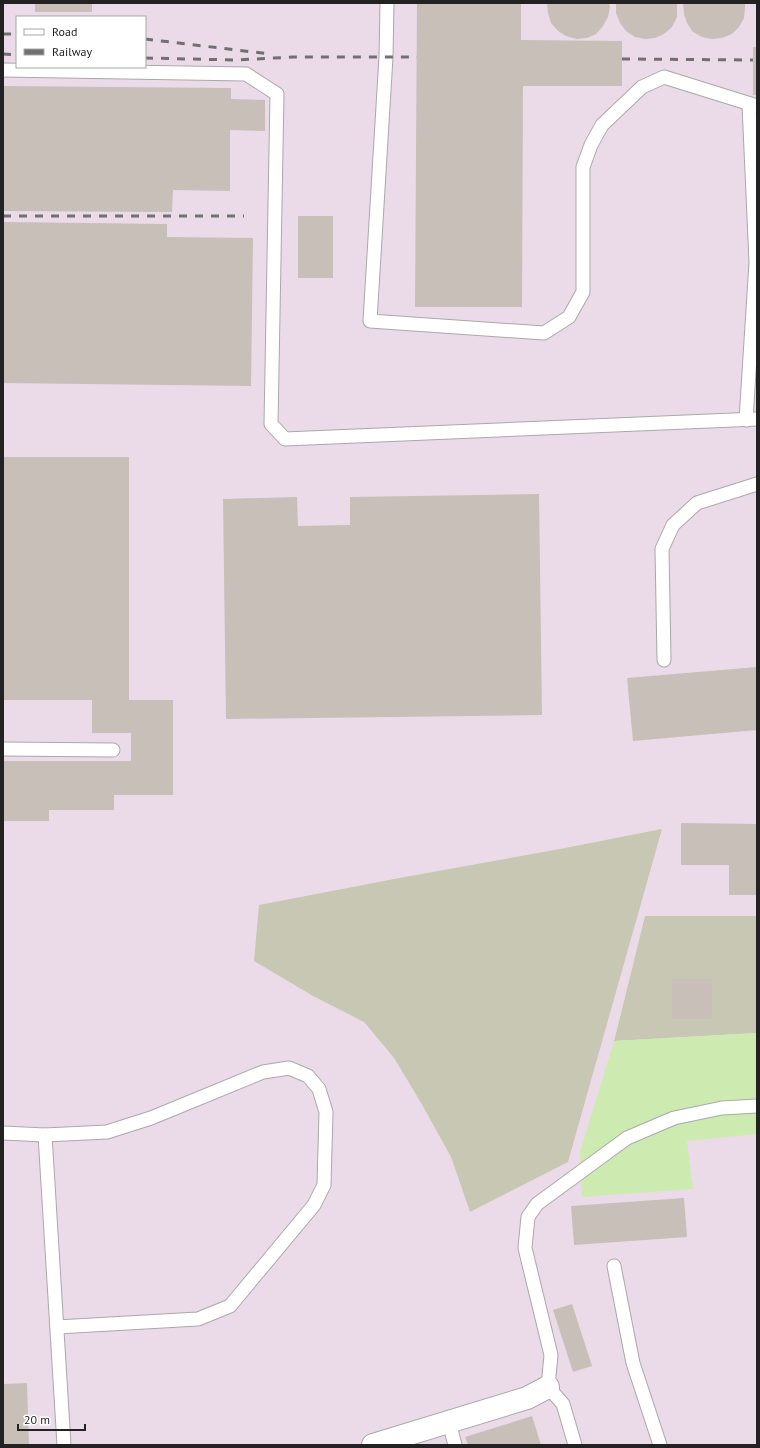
<svg xmlns="http://www.w3.org/2000/svg" width="760" height="1448" font-family="'PT Sans',sans-serif">
<rect width="100%" height="100%" fill="#f2efe9"/>
<path fill="#ebdbe8" fill-rule="evenodd" d="M3 3H757V916H645L614 1040 757 1033V1445H3ZM17 17H145V67H17ZM565 848 470 1212 451 1157 421 1103 394 1058 364 1022 410 876Z"/>
<g fill="#c7c7b4">
<polygon points="662,829 568,1162 470,1212 451,1157 421,1103 394,1058 364,1022 313,996 254,961 259,905 410,876 565,848"/>
<polygon points="645,916 757,916 757,1033 614,1041"/>
</g>
<polygon fill="#cdebb0" points="757,1033 757,1134 687,1141 693,1189 582,1197 580,1152 614,1041"/>
<g fill="#c7bfb8">
<rect x="35" y="3" width="57" height="9"/>
<polygon points="417,3 521,3 521,40 622,41 622,86 523,86 522,307 415,307"/>
<polygon points="547,3 609,3 610,7 608,17 603,26 596,34 587,38 576,39 566,36 558,31 551,23 548,13"/>
<polygon points="616,3 677,3 677,17 672,27 664,34 655,38 645,39 635,37 626,31 620,23 616,13"/>
<polygon points="683,3 745,3 745,8 744,18 739,27 732,34 722,38 712,39 702,37 693,32 687,23 684,14"/>
<rect x="753" y="47" width="4" height="48"/>
<polygon points="3,86 231,88 231,99 265,100 265,131 230,130 230,191 173,190 172,212 3,211"/>
<rect x="298" y="216" width="35" height="62"/>
<polygon points="3,222 167,224 167,237 253,238 251,386 3,383"/>
<polygon points="3,457 129,457 129,700 173,700 173,795 114,795 114,810 49,810 49,821 3,821 3,761 131,761 131,733 92,733 92,700 3,700"/>
<polygon points="539,494 542,715 226,719 223,499 297,497 298,526 350,525 350,497"/>
<polygon points="757,667 757,730 633,741 627,678"/>
<polygon points="681,823 757,824 757,895 729,895 729,865 681,865"/>
<rect x="672" y="979" width="40" height="40"/>
<polygon points="684,1198 687,1237 574,1245 571,1206"/>
<polygon points="572,1304 592,1366 573,1372 553,1310"/>
<polygon points="27,1383 29,1445 3,1445 3,1384"/>
<polygon points="532,1416 541,1445 468,1445 465,1437"/>
</g>
<g fill="none" stroke-linecap="round" stroke-linejoin="round">
<defs>
<g id="service">
<polyline points="387,3 386,57 370,321 544,333 569,317 583,292 583,167 591,145 602,125 642,87 664,77 757,106"/>
<polyline points="3,70 246,74 277,94 271,424 285,439 757,419"/>
<polyline points="746,420 756,262 749,105"/>
<polyline points="664,660 662,549 673,525 697,503 757,484"/>
<polyline points="3,749 113,750"/>
<polyline points="3,1133 45,1135 107,1132 151,1118 263,1072 289,1068 308,1076 319,1089 326,1112 324,1185 314,1205 230,1306 198,1319 57,1327"/>
<polyline points="45,1135 64,1445"/>
<polyline points="614,1266 633,1363 660,1445"/>
<polyline points="449,1422 455,1445"/>
<polyline points="575,1445 563,1404 548,1387 551,1355 525,1248 528,1217 537,1204 627,1138 674,1118 722,1108 757,1106"/>
</g>
<polyline id="minor" points="373,1445 527,1398 548,1387"/>
</defs>
<use href="#service" stroke="#a9a9a9" stroke-width="15"/>
<use href="#minor" stroke="#a9a9a9" stroke-width="24"/>
<use href="#service" stroke="#fff" stroke-width="13"/>
<use href="#minor" stroke="#fff" stroke-width="22"/>
<g stroke="#707070" stroke-width="3" stroke-dasharray="8 8" stroke-linecap="butt">
<polyline points="3,34 17,34"/>
<polyline points="145,39 270,54"/>
<polyline points="3,54 17,55"/>
<polyline points="145,58 236,60 293,57 417,57"/>
<polyline points="622,59 753,60"/>
<polyline points="3,216 244,216"/>
</g>
</g>
<rect width="760" height="1448" fill="none" stroke="#222222" stroke-width="8"/>
<rect x="16" y="16" width="130" height="52" fill="#ffffff" stroke="#a7a7a7"/>
<rect x="24" y="29" width="20" height="6" fill="#ffffff" stroke="#a7a7a7"/>
<text x="52" y="36" font-size="12" fill="#222222">Road</text>
<rect x="24" y="49" width="20" height="6" fill="#707070" stroke="#a7a7a7"/>
<text x="52" y="56" font-size="12" fill="#222222">Railway</text>
<path d="M18 1424v6h67v-6" fill="none" stroke="#222222" stroke-width="2"/>
<text x="24" y="1424" font-size="12" fill="#222222" stroke="#ffffff" stroke-width="3" paint-order="stroke">20 m</text>
</svg>
